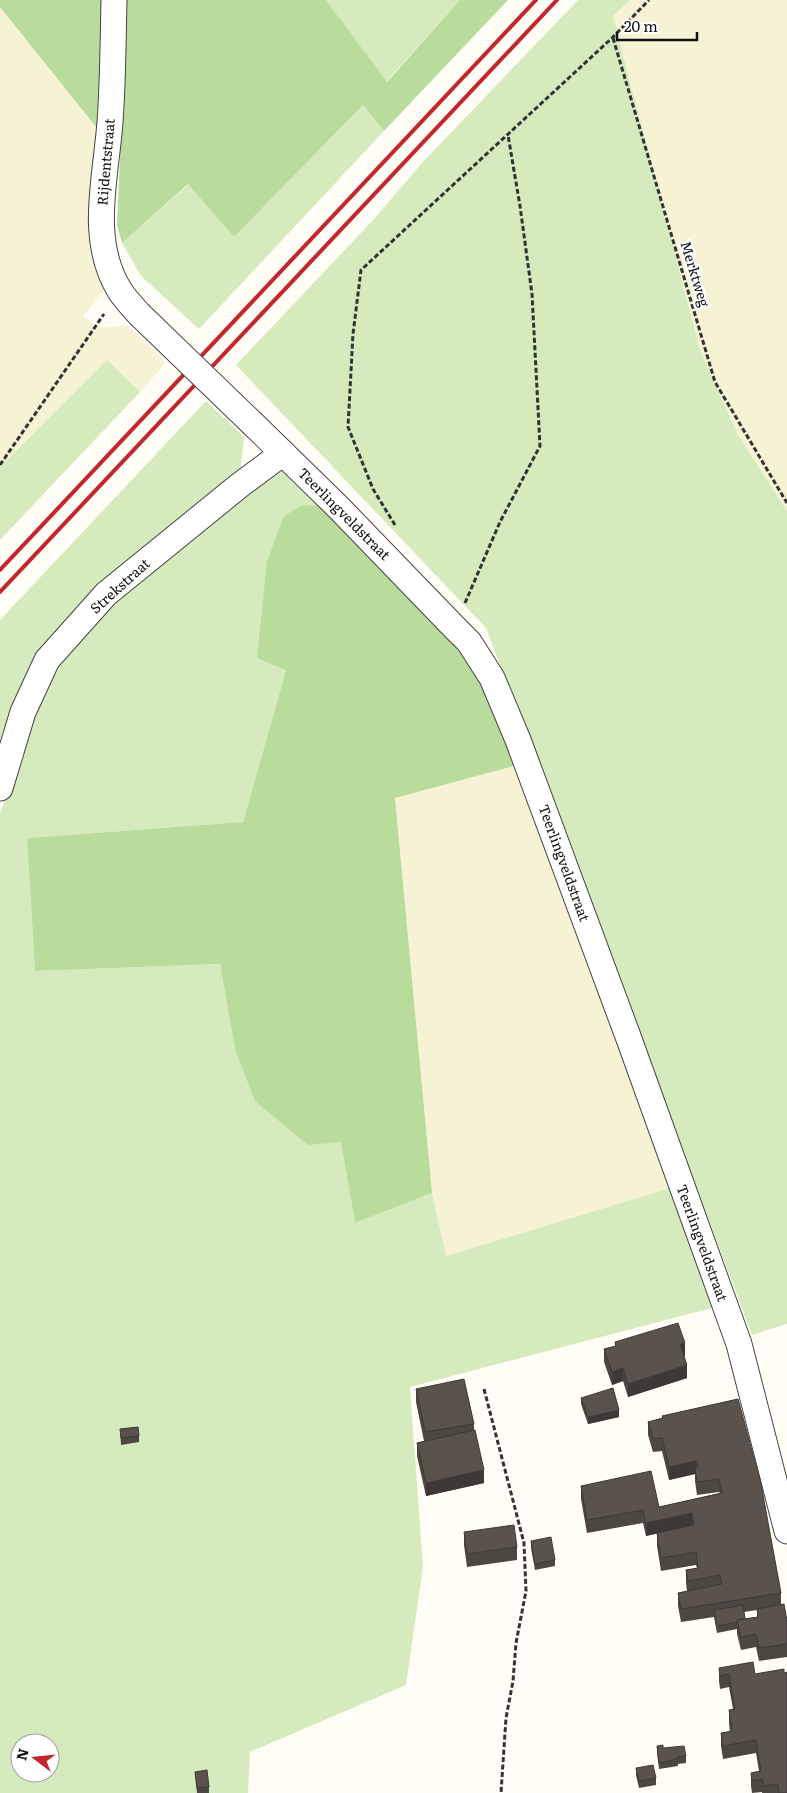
<svg xmlns="http://www.w3.org/2000/svg" width="787" height="1793" font-family="Literata,serif">
<rect width="100%" height="100%" fill="#fffdf5"/>
<g fill="#f6f3d4">
<polygon points="630,0 787,0 787,511 738,435 700,350 613,16"/>
<polygon points="0,7 98,130 101,264 104,291 83,316 101,328 128,325 166,363 140,392 107,361 0,467"/>
<polygon points="517,765 670,1188 446,1256 432,1193 395,797"/>
</g>
<g fill="#d5ebbd" fill-rule="evenodd">
<polygon points="326,0 460,0 386,82"/>
<polygon points="578,0 630,0 613,16 700,350 738,435 787,511 787,1324 752,1335 486,628 236,365 375,218 421,164"/>
<polygon points="363,105 384,131 199,329 141,276 122,243 189,184 234,237"/>
<polygon points="107,360 140,392 0,540 0,467"/>
<polygon points="206,401 244,437 240,475 105,584 0,754 0,620"/>
<path d="M288 470 324 506 286 670 243 822 27 838 35 971 220 964 235 1049 341 1142 355 1223 432 1193 446 1256 670 1188 712 1308 410 1387 423 1567 406 1685 250 1752 248 1793H0V813L44 688 78 639 120 596 272 472ZM20 1743H50V1773H20Z"/>
</g>
<g fill="#b9dc9c">
<polygon points="0,0 326,0 387,82 460,0 508,0 384,131 363,105 234,237 188,184 122,243 117,225 120,157 0,7"/>
<polygon points="303,505 324,506 468,651 517,765 395,798 432,1193 355,1223 341,1142 308,1145 255,1101 235,1049 220,964 35,971 27,838 243,822 286,670 257,658 267,561 284,516"/>
</g>
<g fill="none" stroke-linecap="round" stroke-linejoin="round">
<defs>
<g id="minor">
<path d="M114 0C113 41 113 82 110 122 106 178 88 240 120 291 125 299 133 307 139 314"/>
<polyline points="253,424 340,509 454,627 469,642 492,678 518,740 629,1039 739,1344 787,1531"/>
<polyline points="0,788 23,712 47,660 106,594 240,485 283,453"/>
</g>
</defs>
<use href="#minor" stroke="#444" stroke-width="27"/>
<g stroke="#333" stroke-width="3" stroke-dasharray="5 2.5" stroke-linecap="butt">
<polyline points="613,38 715,382 787,503"/>
<polyline points="0,465 104,314"/>
<polyline points="395,525 373,489 348,427 353,334 361,270 612,38 649,0"/>
<polyline points="465,603 500,522 540,446 532,294 520,206 508,135"/>
<polyline points="484,1389 524,1543 526,1591 516,1643 513,1681 506,1718 501,1793"/>
</g>
<use href="#minor" stroke="#fff" stroke-width="25"/>
<g stroke="#c4262e" stroke-width="4">
<polyline points="0,570 536,0"/>
<polyline points="0,592 557,0"/>
</g>
<defs>
<polyline id="minor-bridge" points="139,314 253,424"/>
</defs>
<use href="#minor-bridge" stroke="#444" stroke-width="27" stroke-linecap="butt"/>
<use href="#minor-bridge" stroke="#fff" stroke-width="25"/>
</g>
<g fill="#4d4742" fill-rule="evenodd">
<polygon points="615,1342 685,1356 684,1356 687,1378 628,1397 623,1381 612,1385 604,1362 604,1349 615,1346"/>
<polygon points="416,1389 474,1424 474,1430 484,1483 426,1496 417,1456 417,1443 424,1441 416,1402"/>
<polygon points="581,1398 619,1417 588,1424 581,1404"/>
<path d="M738 1399 781 1593V1605L787 1621V1657L759 1661 756 1647 741 1650 737 1634V1629L717 1633 714 1617 681 1622 678 1606V1593L687 1591 686 1583V1570L697 1568 696 1565 661 1571 657 1546V1533L646 1536 643 1523 587 1533 581 1499V1486L659 1507 720 1493 719 1492 697 1495 695 1481V1474L669 1480 662 1451 653 1452 648 1435V1422L662 1418V1416ZM757 1610V1617L745 1619 744 1612Z"/>
<polygon points="120,1429 139,1436 139,1442 121,1445"/>
<polygon points="464,1532 517,1547 517,1560 467,1567 464,1545"/>
<polygon points="531,1541 555,1560 555,1566 535,1570 531,1548"/>
<polygon points="719,1668 755,1674 787,1793 762,1793 762,1792 752,1793 751,1786 751,1773 759,1771 756,1753 723,1759 721,1746 721,1733 730,1732 729,1723 729,1710 733,1709 729,1687 720,1689 719,1681"/>
<polygon points="657,1746 686,1756 686,1763 678,1764 678,1766 659,1769 657,1753"/>
<polygon points="636,1768 656,1778 656,1785 639,1788 636,1775"/>
<polygon points="195,1772 209,1787 209,1793 197,1793"/>
</g>
<g fill="#3f3936">
<polygon points="685,1343 685,1356 680,1358 680,1344"/>
<polygon points="687,1365 687,1378 628,1397 628,1384"/>
<polygon points="623,1368 623,1381 612,1385 612,1372"/>
<polygon points="619,1410 619,1417 588,1424 588,1417"/>
<polygon points="696,1461 696,1474 695,1468 695,1474 669,1480 669,1467"/>
<polygon points="484,1470 484,1483 426,1496 426,1483"/>
<polygon points="692,1513 692,1526 646,1536 646,1523"/>
</g>
<g fill="#5a524d" stroke="#3f3936">
<polygon points="678,1323 685,1343 680,1344 687,1365 628,1384 623,1368 612,1372 604,1349 616,1346 615,1342"/>
<polygon points="464,1379 474,1424 425,1432 416,1389"/>
<polygon points="613,1388 619,1410 588,1417 581,1398"/>
<polygon points="738,1399 761,1484 781,1593 681,1609 678,1593 722,1584 720,1575 688,1581 686,1570 698,1568 696,1552 661,1558 657,1533 694,1525 692,1513 646,1523 643,1510 587,1520 581,1486 651,1471 659,1507 722,1493 719,1479 697,1482 695,1468 698,1467 696,1461 669,1467 662,1438 653,1439 648,1422 663,1418 662,1416"/>
<polygon points="138,1427 139,1436 121,1438 120,1429"/>
<polygon points="475,1430 484,1470 426,1483 417,1443"/>
<polygon points="514,1525 517,1547 467,1554 464,1532"/>
<polygon points="551,1537 555,1560 535,1564 531,1541"/>
<polygon points="784,1604 787,1621 787,1644 759,1648 756,1634 741,1637 737,1620 758,1617 757,1609"/>
<polygon points="743,1605 745,1619 737,1620 738,1622 717,1626 714,1610"/>
<polygon points="753,1662 755,1674 784,1669 784,1673 787,1672 787,1793 779,1793 778,1784 764,1786 762,1779 752,1781 751,1773 761,1771 756,1740 723,1746 721,1733 732,1731 729,1710 735,1709 729,1674 720,1676 719,1668"/>
<polygon points="663,1745 663,1748 684,1746 686,1756 677,1757 678,1759 659,1763 657,1746"/>
<polygon points="653,1765 656,1778 639,1781 636,1768"/>
<polygon points="207,1770 209,1787 197,1788 195,1772"/>
</g>
<g text-anchor="middle" stroke-width="5" stroke-linejoin="round" paint-order="stroke">
<g font-size="14" fill="#111" stroke="#fff">
<text transform="translate(106 162) rotate(-85)" y="5">Rijdentstraat</text>
<text transform="translate(695 274) rotate(73)" y="5">Merktweg</text>
<text transform="translate(344 514) rotate(45)" y="5">Teerlingveldstraat</text>
<text transform="translate(120 586) rotate(-42)" y="5">Strekstraat</text>
<text transform="translate(564 863) rotate(70)" y="5">Teerlingveldstraat</text>
<text transform="translate(702 1243) rotate(70)" y="5">Teerlingveldstraat</text>
</g>
</g>
<g transform="translate(35 1758) rotate(286)"><circle r="24" fill="#ffffff" stroke="#a0a0a0"/>
<path d="M0-4L9 19L0 12L-9 19Z" fill="#c4262e"/>
<text y="-8" font-size="14" font-weight="bold" text-anchor="middle" fill="#111111">N</text>
</g>
<path d="M617 32v8h80v-8" fill="none" stroke="#111111" stroke-width="2.5"/>
<text x="624" y="32" font-size="15" fill="#111111" stroke="#ffffff" stroke-width="4" paint-order="stroke">20 m</text>
</svg>
